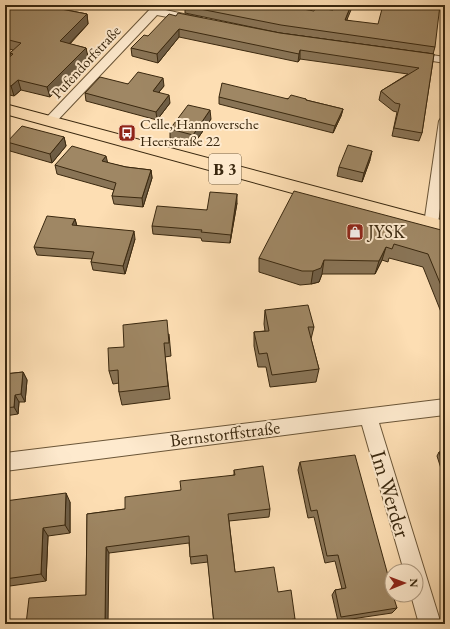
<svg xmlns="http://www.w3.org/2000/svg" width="450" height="629" font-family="'EB Garamond',serif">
<rect width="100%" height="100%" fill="#fddeb3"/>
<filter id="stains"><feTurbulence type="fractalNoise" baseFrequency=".005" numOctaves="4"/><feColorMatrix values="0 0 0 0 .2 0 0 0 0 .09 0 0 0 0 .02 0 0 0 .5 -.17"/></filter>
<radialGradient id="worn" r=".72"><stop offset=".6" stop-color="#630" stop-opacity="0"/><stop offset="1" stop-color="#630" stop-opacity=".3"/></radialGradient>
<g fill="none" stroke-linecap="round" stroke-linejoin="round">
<defs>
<g id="street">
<polygon points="154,5 165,5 161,9 202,18 203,20 198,23 157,15 54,124 46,124 44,121 46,118"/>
<polygon points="412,52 445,57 445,63 408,57 406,55 408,53"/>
<polygon points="445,117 445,170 438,224 436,228 431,229 426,228 424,224 439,121 441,118"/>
<polygon points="445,399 445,415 379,423 441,624 419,624 411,595 416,595 416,571 404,571 362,425 5,471 5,453"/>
</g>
<polygon id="primary" points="5,104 445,221 445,235 5,114"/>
</defs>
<use href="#street" stroke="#6b5638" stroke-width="2"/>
<use href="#primary" stroke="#3a280f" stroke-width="2"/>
<use href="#street" fill="#feeace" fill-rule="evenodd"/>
<use href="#primary" fill="#fddeb3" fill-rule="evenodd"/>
</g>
<g fill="#897456" stroke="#3a280f">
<polygon points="5,5 57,8 87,14 88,24 70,44 86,48 88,57 50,97 21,90 14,96 5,94 5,61 11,56 10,53 13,50 5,48"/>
<polygon points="185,6 347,20 435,47 433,54 280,33 185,13"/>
<polygon points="176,16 280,33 434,54 422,133 419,141 392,136 397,112 393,111 379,100 381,91 408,74 300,59 298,62 179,37 158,63 132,56 131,48"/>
<polygon points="128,84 164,86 159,92 170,103 157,120 86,101 85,93"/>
<polygon points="219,97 306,99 306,100 343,109 341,116 333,133 219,104"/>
<polygon points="211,119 194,144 170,138 170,129"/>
<polygon points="64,137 66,146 52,163 10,151 7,142"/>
<polygon points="370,160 362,182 337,176 339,167"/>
<polygon points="108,163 126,167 151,170 152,178 143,207 114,204 112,196 114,190 57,174 55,165"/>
<polygon points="237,203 230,243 202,241 201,238 153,234 152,226 207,210"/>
<polygon points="75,219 77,226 135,239 125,274 93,270 91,262 92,259 37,255 34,247"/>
<polygon points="445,231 443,269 445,269 445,322 423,267 389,258 388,262 382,260 375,274 322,274 319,282 311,284 300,285 259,272 259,258"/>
<polygon points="265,310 314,327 311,339 319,369 316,382 270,387 266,367 258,367 254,346 254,332 265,331 264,324"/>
<polygon points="169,334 171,356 165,357 170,399 122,405 119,392 119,383 113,384 109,371 124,347"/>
<polygon points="23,372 27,380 25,402 19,402 18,414 5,416 5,374"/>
<polygon points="439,452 445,452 445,481 437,456"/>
<polygon points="300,462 397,608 392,613 338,621 332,595 335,590 342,589 335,561 325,563 314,517 308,518 298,470"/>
<polygon points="234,470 270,509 269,517 229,521 235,572 278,592 295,619 294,624 214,624 208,562 191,564 189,543 109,553 86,595 87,514 125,509 181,490 234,475"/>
<polygon points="5,501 70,502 70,533 48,536 46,581 10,586 5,581 5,553 6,539 5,540"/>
</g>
<g fill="#6f5e46" stroke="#3a280f">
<polygon points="46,5 62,5 47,15 45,6"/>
<polygon points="351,5 353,5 344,27 345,20"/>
<polygon points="87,14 88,24 62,51 60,41"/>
<polygon points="179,29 179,37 158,63 157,54"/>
<polygon points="86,48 88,57 50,97 47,87"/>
<polygon points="300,50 300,59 298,62 299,54"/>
<polygon points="163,78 164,86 154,98 153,91"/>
<polygon points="18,80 21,90 14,96 11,86"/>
<polygon points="169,95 170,103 157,120 156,112"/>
<polygon points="343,109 341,116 333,133 335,126"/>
<polygon points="210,110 211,119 194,144 193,135"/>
<polygon points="64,137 66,146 52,163 50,154"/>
<polygon points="372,151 370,160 362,182 364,173"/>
<polygon points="106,156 108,164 102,161"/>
<polygon points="151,170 152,178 143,207 142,198"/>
<polygon points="237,194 237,203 230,243 231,235"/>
<polygon points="75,219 77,227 72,225"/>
<polygon points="134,231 135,239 125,274 123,266"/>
<polygon points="386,247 382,260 375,274 379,261"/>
<polygon points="324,260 322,274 319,282 311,284 313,271"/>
<polygon points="23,372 27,380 25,402 21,394"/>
<polygon points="15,395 19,402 18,414 14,407"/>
<polygon points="66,493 70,502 70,533 65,525"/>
<polygon points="43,528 48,536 46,581 41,574"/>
<polygon points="106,547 109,553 108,624 105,624"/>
</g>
<g fill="#9f8764" stroke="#3a280f">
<polygon points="5,5 46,5 45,6 87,14 60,41 86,48 47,87 18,80 11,86 5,85 5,61 13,54 10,53 21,43 5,39"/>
<polygon points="186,5 240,5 245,6 245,5 255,5 277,9 280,5 281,5 314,11 315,8 333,10 335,5 351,5 345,20 378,24 383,5 440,5 435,47 281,25 185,6"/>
<polygon points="178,13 280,33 434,54 422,133 394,128 400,104 395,103 381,91 419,68 300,50 299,54 179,29 157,54 131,48 144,35 148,36 169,14 176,16"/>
<polygon points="138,72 163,78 153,91 169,95 156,112 85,93 100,77 128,84"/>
<polygon points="222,83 288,99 291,95 306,99 306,100 343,109 335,126 219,97"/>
<polygon points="188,105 210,110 193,135 170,129"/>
<polygon points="22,126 64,137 50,154 7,142"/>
<polygon points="348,145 372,151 364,173 339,167"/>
<polygon points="72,146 106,156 102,161 126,167 151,170 142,198 112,196 116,183 55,165"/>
<polygon points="294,191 445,231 445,260 443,269 445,269 445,295 428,254 394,244 392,249 386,247 379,261 324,260 321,268 313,271 302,271 259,258"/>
<polygon points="210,192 237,194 231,235 201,232 202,230 152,226 157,206 207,210"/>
<polygon points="47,216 75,219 72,225 134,231 123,266 91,262 94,252 34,247"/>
<polygon points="308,305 314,327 308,327 319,369 272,375 267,353 259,354 254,332 269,331 265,310"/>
<polygon points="167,320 169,343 164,343 168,386 119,392 118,370 109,371 108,348 124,347 123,325"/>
<polygon points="23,372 21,394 15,395 14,407 5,408 5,374"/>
<polygon points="439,452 445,452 445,471"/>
<polygon points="355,455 392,590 392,595 393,595 397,608 341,617 335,590 346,588 338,555 327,556 317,510 311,511 300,462"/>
<polygon points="263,466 270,509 228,514 235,572 274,567 278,592 291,590 295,619 259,624 214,624 207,555 190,557 189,536 106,547 105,624 26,624 29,598 86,595 87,514 125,509 125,497 181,490 180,481 235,475 234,470"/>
<polygon points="66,493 65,525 43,528 41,574 5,579 5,553 7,531 5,531 5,501"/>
<polygon points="131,621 131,624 110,624"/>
</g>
<defs>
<symbol id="bus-square" viewBox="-11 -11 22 22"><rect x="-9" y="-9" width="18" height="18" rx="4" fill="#8f2418" stroke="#feeace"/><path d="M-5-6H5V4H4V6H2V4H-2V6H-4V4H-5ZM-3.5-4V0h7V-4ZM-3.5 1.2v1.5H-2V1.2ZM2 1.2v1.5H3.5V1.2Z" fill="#fff"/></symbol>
<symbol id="shop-square" viewBox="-11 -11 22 22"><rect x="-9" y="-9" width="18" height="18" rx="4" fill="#8f2418" stroke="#feeace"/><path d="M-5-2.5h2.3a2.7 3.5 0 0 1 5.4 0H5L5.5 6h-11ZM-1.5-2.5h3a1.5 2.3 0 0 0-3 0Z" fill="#fff"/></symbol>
</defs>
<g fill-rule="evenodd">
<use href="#bus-square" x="117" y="123" width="20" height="20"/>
<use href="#shop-square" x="345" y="222" width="20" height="20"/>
</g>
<g text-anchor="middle" stroke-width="4" stroke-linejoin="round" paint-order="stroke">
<g font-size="15" fill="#3a280f" stroke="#feeace">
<text transform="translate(86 62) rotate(-47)" y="5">Pufendorfstraße</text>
</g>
<g font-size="15" fill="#3a280f" stroke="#feeace" text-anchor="start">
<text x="140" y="129">Celle, Hannoversche<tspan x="140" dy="17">Heerstraße 22</tspan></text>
</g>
<rect fill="#feeace" stroke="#756248" stroke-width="1" x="209" y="154" width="32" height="30" rx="3"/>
<g font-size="17" font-weight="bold" fill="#3a280f">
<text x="225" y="175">B 3</text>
</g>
<g font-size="18" fill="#3a280f" stroke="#feeace" text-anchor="start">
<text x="368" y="238">JYSK</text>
</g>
<g font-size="18" fill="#3a280f" stroke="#feeace">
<text transform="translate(225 434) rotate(-7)" y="6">Bernstorffstraße</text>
</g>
<g font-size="22" fill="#3a280f" stroke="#feeace">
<text transform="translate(391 494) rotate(73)" y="8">Im Werder</text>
</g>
</g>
<rect width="450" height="629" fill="none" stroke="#fddeb3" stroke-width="20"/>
<rect x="6" y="6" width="438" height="617" fill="none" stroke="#3a280f" stroke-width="2"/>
<rect x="10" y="10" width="430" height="609" fill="none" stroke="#3a280f"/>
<g transform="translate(404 583) rotate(89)"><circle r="19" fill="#feeace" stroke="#b09c82"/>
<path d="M0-3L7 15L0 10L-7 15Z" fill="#8f2418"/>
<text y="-6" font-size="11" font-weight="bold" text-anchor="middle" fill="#3a280f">N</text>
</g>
<rect width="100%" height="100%" filter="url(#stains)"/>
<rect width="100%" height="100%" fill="url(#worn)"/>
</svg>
